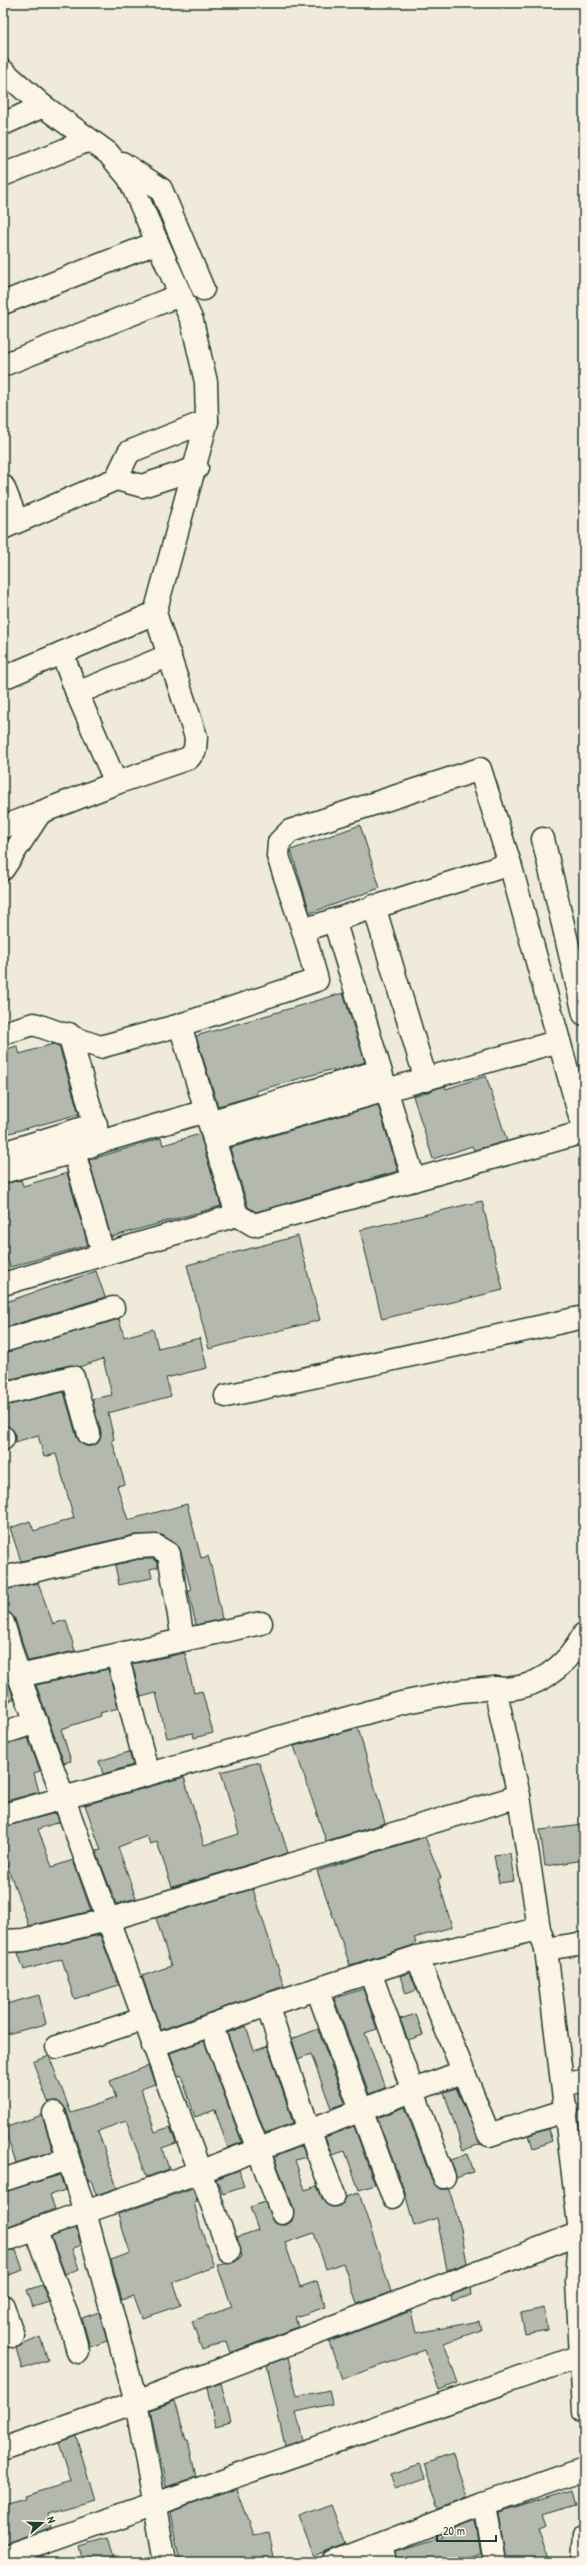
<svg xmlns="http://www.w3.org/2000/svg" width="587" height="2565" font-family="'Patrick Hand',sans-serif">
<rect width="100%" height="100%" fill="#efeada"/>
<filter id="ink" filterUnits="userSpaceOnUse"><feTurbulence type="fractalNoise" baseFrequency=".025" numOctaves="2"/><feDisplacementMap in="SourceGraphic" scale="8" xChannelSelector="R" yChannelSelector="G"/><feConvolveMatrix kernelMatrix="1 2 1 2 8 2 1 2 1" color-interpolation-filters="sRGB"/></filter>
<g filter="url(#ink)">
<g fill="#b5b9ad" stroke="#1f3d34">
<polygon points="360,825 380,888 310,913 291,850"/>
<polygon points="343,993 365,1062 333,1072 333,1069 256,1091 257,1095 218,1106 196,1036"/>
<polygon points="53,1044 59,1046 79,1114 6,1134 3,1122 3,1050 17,1046 20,1054"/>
<polygon points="486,1076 507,1141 474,1150 472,1146 433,1159 413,1096 445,1086 446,1089"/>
<polygon points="378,1105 398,1171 256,1212 248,1207 230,1148"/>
<polygon points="200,1134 221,1206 111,1237 89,1160 161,1138 163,1145"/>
<polygon points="67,1173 88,1245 10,1267 3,1245 3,1184 21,1180 23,1186"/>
<polygon points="482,1201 503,1290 382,1319 360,1230"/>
<polygon points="298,1236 320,1320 209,1349 187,1265"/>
<polygon points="96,1271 105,1297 3,1328 3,1303"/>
<polygon points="119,1319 124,1337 153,1329 158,1348 200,1338 207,1368 166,1378 171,1396 108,1413 114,1439 112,1440 125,1484 117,1486 128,1520 187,1504 201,1558 208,1556 212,1570 222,1619 196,1625 188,1590 191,1590 181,1552 176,1544 162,1535 134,1535 21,1561 10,1528 30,1521 34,1531 74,1518 56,1454 44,1457 38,1435 15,1442 14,1431 5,1425 3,1406 64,1392 77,1438 86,1446 92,1446 98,1443 101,1437 92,1399 112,1395 103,1359 79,1367 70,1365 3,1381 3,1353"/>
<polygon points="139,1559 153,1559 158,1562 158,1567 150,1569 152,1578 119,1585 115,1565"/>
<polygon points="38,1583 53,1624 66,1620 75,1651 28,1661 15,1619 11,1614 3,1611 3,1590"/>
<polygon points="185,1653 194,1693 202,1691 213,1733 194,1738 193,1733 167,1738 156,1693 141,1697 132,1664"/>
<polygon points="3,1666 14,1699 3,1703"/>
<polygon points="108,1669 118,1708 100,1713 101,1716 61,1729 71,1761 64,1763 36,1685"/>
<polygon points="358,1728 385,1823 326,1841 294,1746"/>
<polygon points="28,1738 40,1771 34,1773 39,1792 3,1802 3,1745"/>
<polygon points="129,1752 133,1765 103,1774 99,1761"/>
<polygon points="259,1762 288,1853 172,1887 157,1842 150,1844 147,1836 118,1847 136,1898 116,1904 96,1851 101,1850 85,1805 184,1777 204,1845 239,1834 221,1772"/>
<polygon points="56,1813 59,1822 38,1829 52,1867 73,1860 91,1911 29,1926 3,1854 3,1827"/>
<polygon points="584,1825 584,1860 545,1866 540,1830"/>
<polygon points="425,1837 441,1878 438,1879 452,1927 414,1938 416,1942 411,1946 350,1965 317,1871"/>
<polygon points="510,1853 514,1881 499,1883 494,1855"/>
<polygon points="253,1889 284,1986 161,2030 142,1976 171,1966 156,1918"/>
<polygon points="100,1935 119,1985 74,1999 62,1959 24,1970 18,1953"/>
<polygon points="410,1972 417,1990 406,1994 400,1976"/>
<polygon points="363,1989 377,2029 365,2033 385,2088 369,2094 334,1998"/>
<polygon points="39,1995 46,2024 3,2035 3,2005"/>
<polygon points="416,2014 423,2035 408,2040 400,2019"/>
<polygon points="246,2026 254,2051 268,2046 293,2123 265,2133 227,2033"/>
<polygon points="318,2029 345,2103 331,2108 311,2054 298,2059 292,2039"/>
<polygon points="204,2041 242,2142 228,2148 215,2110 195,2117 181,2075 178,2076 170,2053"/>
<polygon points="49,2056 71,2113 116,2098 110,2081 148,2066 155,2084 141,2089 155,2132 170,2127 176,2143 162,2148 169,2169 147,2177 126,2121 98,2131 117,2188 96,2195 91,2180 89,2181 66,2109 57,2101 48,2102 33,2062"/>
<polygon points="456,2088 481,2144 463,2150 444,2092"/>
<polygon points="405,2107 432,2181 441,2189 449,2189 461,2229 467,2263 447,2270 437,2218 414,2226 405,2193 377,2118"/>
<polygon points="42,2115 53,2151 16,2163 4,2128"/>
<polygon points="354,2126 375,2185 359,2190 345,2151 332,2155 325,2137"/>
<polygon points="548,2129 552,2141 533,2148 529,2135"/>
<polygon points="302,2146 306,2157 295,2160 305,2190 317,2186 323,2200 332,2207 343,2203 346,2197 359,2193 391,2292 357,2304 343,2263 326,2269 314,2233 285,2243 300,2287 317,2281 326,2307 295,2317 298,2327 230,2353 226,2341 202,2350 192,2321 232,2307 217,2265 233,2263 242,2257 237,2237 258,2230 250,2207 265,2202 274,2223 286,2225 292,2221 294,2209 274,2157"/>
<polygon points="467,2154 473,2172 456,2178 451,2160"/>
<polygon points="239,2170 244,2187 223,2194 216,2179"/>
<polygon points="60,2175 65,2190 50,2195 55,2209 3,2228 3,2192"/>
<polygon points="193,2188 197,2201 194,2202 200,2226 214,2267 173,2282 181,2305 142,2318 134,2296 122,2300 111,2260 130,2253 118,2214"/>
<polygon points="76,2228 81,2245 72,2249 79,2269 65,2274 51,2237"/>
<polygon points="16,2250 23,2270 3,2277 3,2253"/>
<polygon points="42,2285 49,2302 33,2307 27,2290"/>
<polygon points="471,2288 472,2295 452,2301 451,2295"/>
<polygon points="544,2308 548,2330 525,2334 521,2313"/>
<polygon points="411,2311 416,2333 479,2321 481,2330 444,2343 458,2383 439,2390 425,2350 342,2379 329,2342"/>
<polygon points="99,2312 107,2341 90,2347 82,2318"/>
<polygon points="40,2337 48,2360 22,2369 16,2348"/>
<polygon points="288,2357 297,2397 329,2390 332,2404 296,2412 303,2440 285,2446 267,2365"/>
<polygon points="221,2383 231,2422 215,2426 207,2388"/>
<polygon points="175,2401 186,2440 188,2440 196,2477 166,2487 150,2410"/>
<polygon points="76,2436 95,2500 48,2513 52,2527 3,2544 3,2505 25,2499 24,2496 71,2482 59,2442"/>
<polygon points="453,2454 467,2497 439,2508 424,2464"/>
<polygon points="420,2464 425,2478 395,2489 390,2474"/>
<polygon points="236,2489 253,2535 269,2532 275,2562 180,2562 170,2512"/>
<polygon points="573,2489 577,2504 542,2514 546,2525 538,2528 549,2562 506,2562 498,2512"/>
<polygon points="331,2505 346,2544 314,2556 299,2517"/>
<polygon points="474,2521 480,2554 451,2562 398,2562 396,2551 441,2537 440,2534"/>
<polygon points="108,2538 115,2562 84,2562 80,2546"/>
</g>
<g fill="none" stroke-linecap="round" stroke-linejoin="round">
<defs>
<g id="minor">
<polyline points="3,71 43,106 108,153 129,178 192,321 206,382 207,421 155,613 196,737 195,750 189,758 116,783 3,827"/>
<polyline points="3,124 43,106"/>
<polyline points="122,163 161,189 203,289"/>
<polyline points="3,175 89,140"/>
<polyline points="3,303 156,243"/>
<polyline points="3,365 180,295"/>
<polyline points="116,479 129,452 207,421"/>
<polyline points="3,486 17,521"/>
<polyline points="3,528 116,479 142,486 197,468"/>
<polyline points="62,653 77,693 170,655"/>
<polyline points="3,678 155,613"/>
<polyline points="77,693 116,783"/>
<polyline points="543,839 584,1014"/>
<polyline points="3,869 40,813"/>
<polyline points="374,906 426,1080"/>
<polyline points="334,920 414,1180"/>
<polyline points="303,930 278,856 279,842 290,831 480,769 510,864 584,1131"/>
<polyline points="180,1025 317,980 303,930 510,864"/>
<polyline points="3,1033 34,1024 100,1047 180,1025 206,1111"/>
<polyline points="69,1034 100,1142 74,1152 103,1253"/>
<polyline points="209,1122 379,1071"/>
<polyline points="214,1139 237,1215"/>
<polyline points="100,1142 206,1111 214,1139 559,1041"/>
<polyline points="3,1153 96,1124"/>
<polyline points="3,1172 74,1152"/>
<polyline points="3,1284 237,1215 254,1225 584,1132"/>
<polyline points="3,1341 113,1308"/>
<polyline points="3,1394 73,1377 89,1434"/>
<polyline points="226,1396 584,1317"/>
<polyline points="3,1437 3,1439"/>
<polyline points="3,1578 137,1547 156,1546 169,1554 183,1640"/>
<polyline points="3,1623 19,1676 229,2251"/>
<path d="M584 1634C567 1667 533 1693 495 1688L519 1796 539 1929 546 1949 580 2233 577 2282 584 2412"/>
<polyline points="117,1655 148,1774"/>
<polyline points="19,1676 261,1623"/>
<polyline points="3,1733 36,1722"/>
<polyline points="3,1815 401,1703 461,1691 495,1688"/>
<polyline points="3,1941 24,1940 107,1920 519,1796"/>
<polyline points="546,1949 584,1943"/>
<polyline points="417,1957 489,2135 567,2110"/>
<polyline points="370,1972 444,2177"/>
<polyline points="317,1989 393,2197"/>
<polyline points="267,2005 309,2130 334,2195"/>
<polyline points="211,2025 282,2213"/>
<polyline points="153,2046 267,2005 417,1957 539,1929"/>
<polyline points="57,2047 143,2019"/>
<polyline points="564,2084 584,2081"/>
<polyline points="54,2113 85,2212 136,2402 165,2562"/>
<polyline points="3,2180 68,2159"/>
<polyline points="35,2229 71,2326 78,2352"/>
<polyline points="3,2241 199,2172 462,2072"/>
<polyline points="3,2306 13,2336"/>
<polyline points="3,2449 136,2402 580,2233"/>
<polyline points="484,2504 494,2562"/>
<polyline points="382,2544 386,2562"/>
<polyline points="3,2557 581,2356"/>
<polyline points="334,2562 484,2504 584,2469"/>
<polyline points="582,2562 584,2536"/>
</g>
</defs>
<use href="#minor" stroke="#1f3d34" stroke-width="25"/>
<use href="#minor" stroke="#fcf5e5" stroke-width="22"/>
</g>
</g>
<rect width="587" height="2565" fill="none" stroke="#fcf5e5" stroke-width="16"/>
<rect x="8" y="8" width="571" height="2549" fill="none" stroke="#1f3d34" stroke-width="1.5" filter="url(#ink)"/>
<g transform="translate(42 2523) rotate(70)" stroke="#fcf5e5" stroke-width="3" paint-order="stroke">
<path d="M0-3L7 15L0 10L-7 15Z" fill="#1f3d34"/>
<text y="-6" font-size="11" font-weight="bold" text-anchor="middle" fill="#1f3d34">N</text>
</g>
<path d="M437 2535v6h59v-6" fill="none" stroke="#1f3d34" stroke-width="2"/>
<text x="443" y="2535" font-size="12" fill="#1f3d34" stroke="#fcf5e5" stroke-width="3" paint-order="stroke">20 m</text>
</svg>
